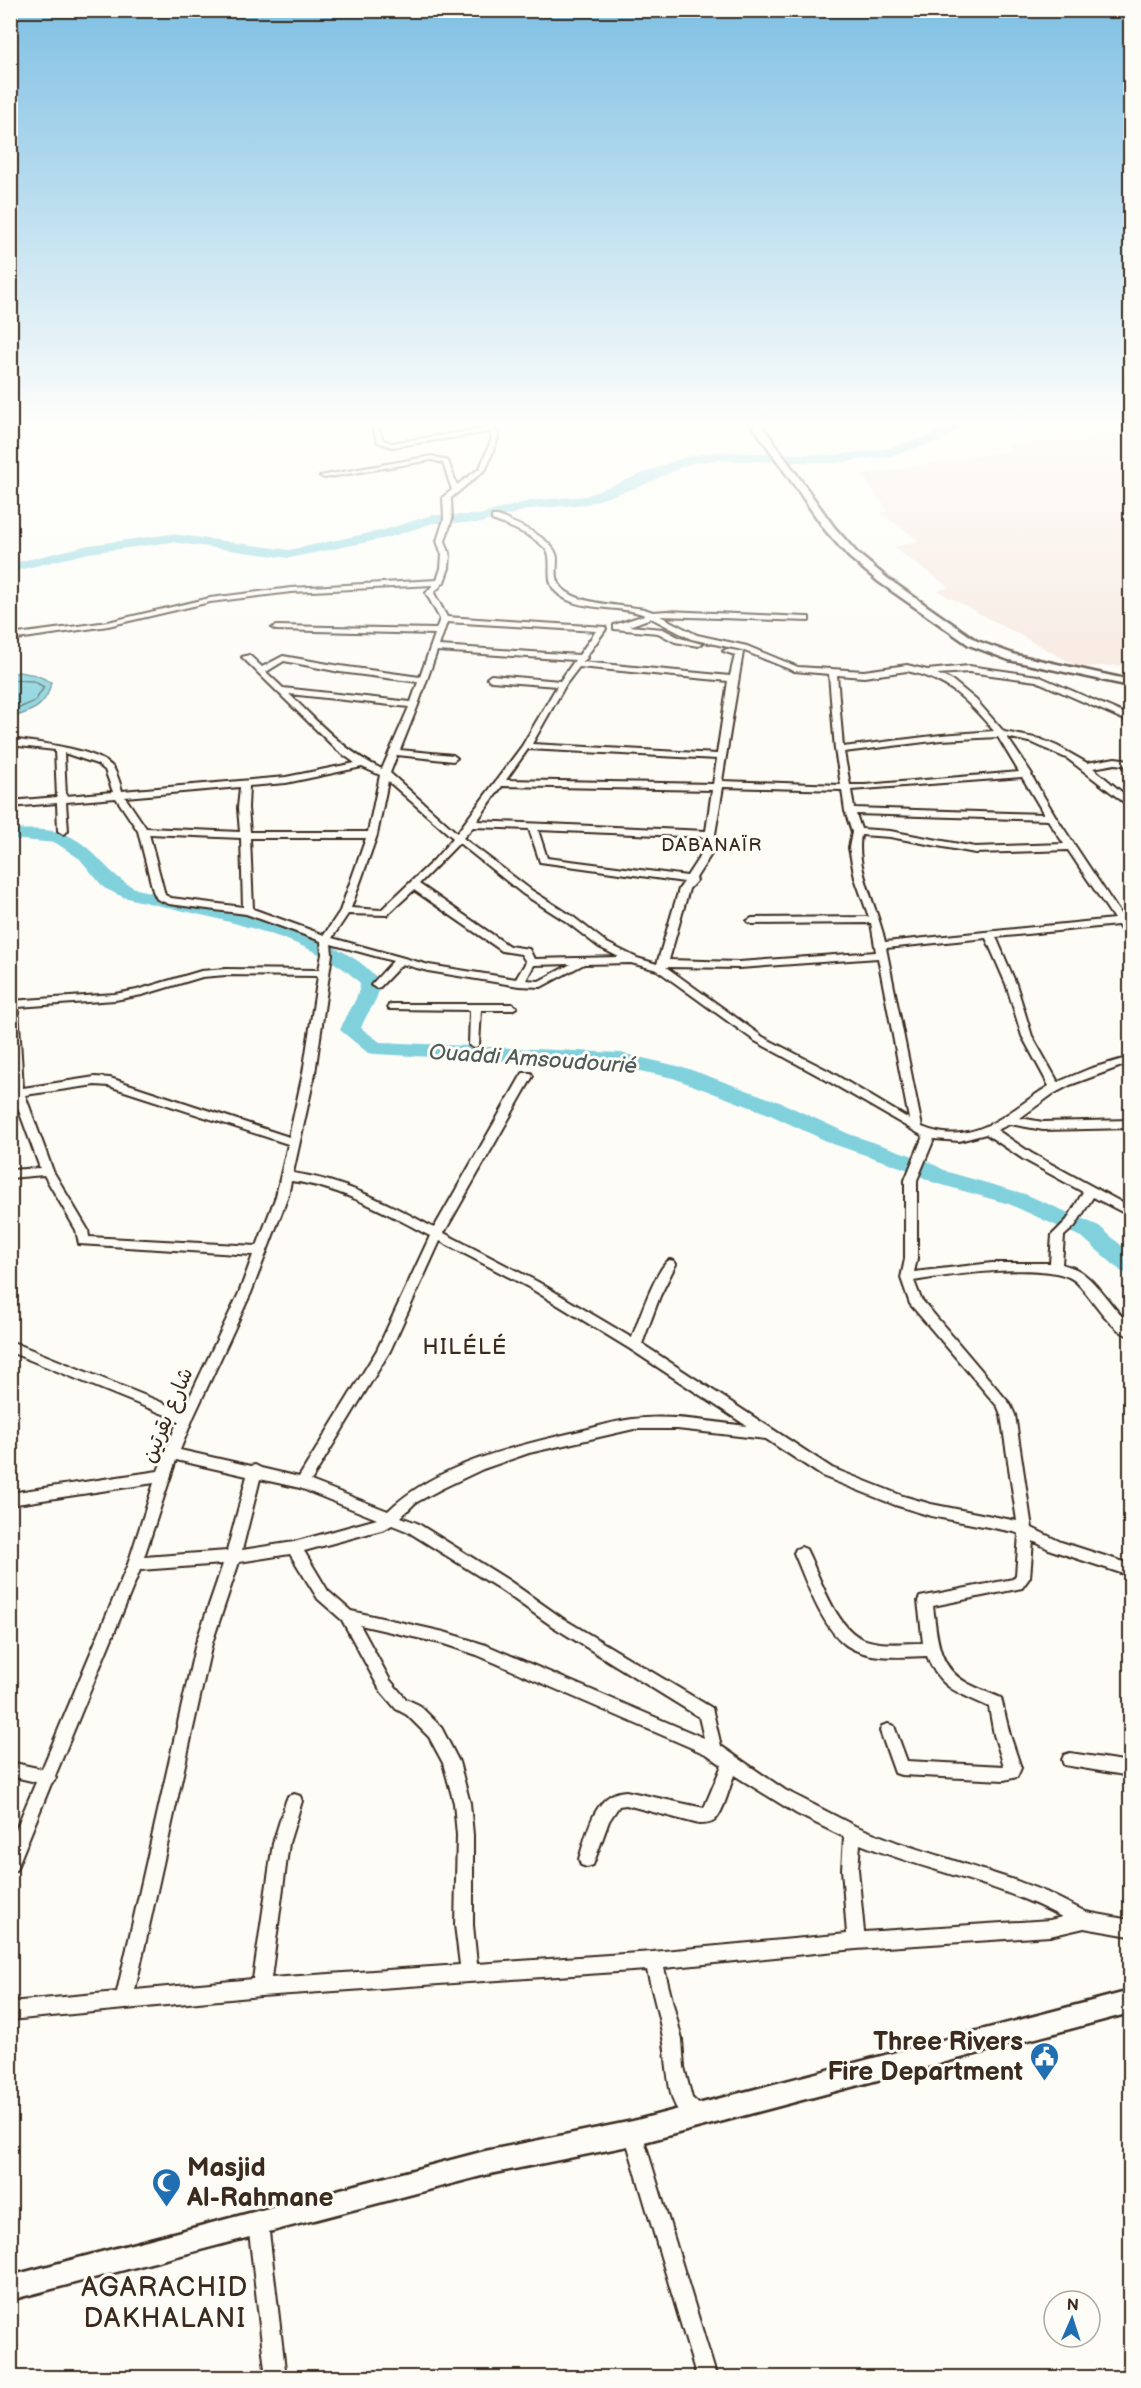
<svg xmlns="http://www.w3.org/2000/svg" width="1141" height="2388" font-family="'Balsamiq Sans','Playpen Sans Arabic',sans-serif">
<rect width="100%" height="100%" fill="#fdfcf7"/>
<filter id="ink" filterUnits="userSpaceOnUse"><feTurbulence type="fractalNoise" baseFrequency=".0167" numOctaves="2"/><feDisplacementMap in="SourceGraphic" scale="12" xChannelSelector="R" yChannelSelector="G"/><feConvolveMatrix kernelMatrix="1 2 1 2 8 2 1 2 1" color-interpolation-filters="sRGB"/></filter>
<g filter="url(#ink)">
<polygon fill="#f5e4db" points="1090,425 1130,429 1130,679 1122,680 1130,665 1079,667 938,591 949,587 893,547 920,541 881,513 889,511 862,475 1011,450 1007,443 1091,437"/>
<path fill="#81d1dd" stroke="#658e91" stroke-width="1.5" d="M19 672 36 675 51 682C47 707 32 711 11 718V674Z"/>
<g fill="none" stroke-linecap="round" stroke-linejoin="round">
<polyline stroke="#576d6a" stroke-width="1.5" points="10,680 33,681 44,687 35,701 10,712"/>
<g fill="#81d1dd" fill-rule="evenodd">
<polygon points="956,420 971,420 940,441 886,457 834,463 715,460 688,464 641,486 587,504 530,509 480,523 433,523 387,538 289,558 172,542 89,553 10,572 10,564 89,545 172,534 289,550 384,530 432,515 479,515 529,501 585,496 685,457 715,452 834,455 885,449 932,435"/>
<path d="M10 829C27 830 52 828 67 835 97 848 106 875 137 889 199 905 343 929 380 982 379 1002 368 1009 361 1028L380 1042 621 1053 686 1068 782 1103 849 1134 925 1160 948 1172 1025 1194 1099 1226 1130 1253V1274L1122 1272 1083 1238 1009 1204 932 1182 909 1170 833 1144 766 1113 673 1078 621 1067 375 1054 368 1053 340 1030C346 1014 359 1000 360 983 308 931 194 915 123 897L104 888 80 859 56 843 10 839Z"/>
</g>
<defs>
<g id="minor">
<polygon points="18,420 28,420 10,428 10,423"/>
<path d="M366 420H373L378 427 383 440 392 443 489 428 487 420H493L498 438 486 469 451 498 452 519 445 541 450 555 449 568 444 582 434 593 447 617 605 627 606 629 586 657 587 658 582 662 730 676 735 655 723 651 727 649 743 652 722 781 841 785 835 750 829 674 794 671 742 650 691 639 651 618 629 626 663 629 680 638 702 644 698 646 675 642 658 633 614 629V625L645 615C619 604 577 613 556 592 546 581 551 569 549 556 546 540 506 525 492 520V516H498C514 523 555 538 557 558 557 569 554 580 563 589 580 605 622 605 644 609L653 612 667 611 806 617H809V621L660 616 697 635 747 646 798 667 864 671 907 665 927 670 969 666 1038 676 1130 716V721H1127L1036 681 969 672 937 674 953 681 976 700 1004 732 1040 739 1057 746 1087 763 1115 758 1130 760V766L1115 764 1093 768 1130 799V807L1068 759 1033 743 1007 737 1032 774 1031 775 1056 817 1123 918 1130 920 1127 924 1130 929V939L1126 938 1118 925 996 937 1016 984 1032 1036 1058 1082 1089 1069 1130 1057V1063L1070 1085 1053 1094 1020 1118 1043 1122 1130 1120V1128L1043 1130 1010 1124 997 1130 1031 1153 1130 1207V1216L1093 1197 1075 1226 1064 1236 1062 1264C1067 1266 1072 1267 1076 1269 1095 1278 1112 1309 1130 1324V1336C1110 1331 1091 1295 1075 1281 1051 1260 947 1275 914 1281L921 1299 1010 1404 1015 1415 1032 1528 1061 1542 1130 1564V1576L1051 1550 1033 1541 1030 1577 1022 1588 933 1606C937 1636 937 1667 967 1683 978 1689 990 1693 1001 1698L1010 1735 1021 1768 1017 1777 1004 1780 901 1775 895 1773 880 1731 882 1726 888 1724 894 1726 907 1761 1004 1766 994 1735 989 1707C959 1692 940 1690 927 1656 902 1657 867 1660 846 1645 821 1627 806 1580 794 1553L796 1549 801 1547 806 1549C819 1574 835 1628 863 1639 881 1646 904 1643 923 1643L918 1601 920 1597 1013 1579 1016 1575 1019 1534 1014 1532 931 1516 895 1505 822 1476 766 1439 677 1429H634L529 1453 483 1469 443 1488 415 1503 401 1517 417 1523 508 1580 562 1618 712 1708 721 1746 785 1790 855 1826 899 1843 1017 1881 1046 1892 1086 1912 1130 1920V1936L1084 1928 1050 1936 856 1949 664 1968 682 2040 684 2067 692 2098 703 2108 706 2114 703 2120 697 2123C690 2120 683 2116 678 2110 667 2096 667 2055 663 2038 659 2015 652 1992 647 1970L261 1996 10 2020V2002L117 1992 196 1643 223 1564 140 1570 55 1776 56 1778 51 1784 16 1870 10 1872V1843L36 1782 10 1776V1762L42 1769 128 1564 154 1483 10 1505V1493L158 1471 178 1420 10 1352V1341L183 1411 239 1293 253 1255 79 1244 76 1230 44 1175 10 1178V1170L40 1168 14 1097 10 1098V1090H12L10 1001 115 994 137 990 201 971 226 969 319 970 322 954 321 941 246 914 169 904 157 899 153 891 138 831 116 798 66 802 68 831 63 834 58 831 57 803 10 807V801L57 797 55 750 10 745V739C33 742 101 749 114 769 118 776 120 784 122 791L286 777 355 763 337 750 242 657 249 655 262 667 283 656 340 666 420 677 435 634 276 630 272 628 276 626 436 629 440 619 426 593 433 585 291 592 210 602 108 626 10 640V635L108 622 210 598 291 588 437 580 441 568 442 555 437 541 444 519 443 497 452 490 443 463 432 460 324 478 320 476 432 456 448 461 457 485 480 468 492 438 490 432 392 447 378 442 372 427ZM447 622 596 631 579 655 439 646ZM437 651 575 660 560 681 491 675 487 678 491 681 557 686 522 746 457 833 390 773 397 755 453 761 457 758 453 755 400 750 418 705ZM284 661 340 672 418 682 411 702 283 688 266 672ZM579 667 728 681 717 754 532 744 566 684ZM907 671C948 679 968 701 994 731L941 735 843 747 837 675 864 677ZM289 694 409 707 382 769C345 752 318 722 289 694ZM998 737 1019 772 865 785H850L844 752 941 740ZM528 749 717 759 713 784 506 780ZM64 753 97 764 105 770 113 792 66 796ZM362 767 380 775 368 832H250L248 808 249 786 286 783ZM1022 777 1044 814 854 808 851 790ZM388 781 453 838 433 861 381 910 351 908 377 835ZM502 786 712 790 706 831 477 821ZM240 787 238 808 240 832 146 828 125 797ZM723 787 842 790 845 811 852 832 849 848 855 878 869 917 752 918 747 921 752 924 871 923 876 952 739 962 669 960 689 889 697 880 696 878 717 845 715 834ZM856 814 1048 820 1064 844 975 847 890 831 861 829ZM473 827 529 829 540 862 684 882 679 889 657 964 637 958 607 943 572 916 531 890 463 838ZM538 830 706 837 707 845 687 876 547 858ZM149 834 241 838 243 907 171 898 165 895ZM861 835 890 837 975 853 1068 850 1114 919 885 942C878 908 855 869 861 835ZM250 838H366L340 911 324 935 253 909ZM459 843 523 894 564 920 599 947 619 957 534 959 529 949 509 946 419 884ZM414 890 502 951 521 954 526 962 516 979 429 965 332 938 348 914 387 915ZM986 938 1006 984 1022 1036 1049 1086C1008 1111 975 1149 922 1127L886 948ZM331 944 393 961 371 985 376 988 380 987 402 964 428 971 519 986 541 987 584 964 631 963 657 970 755 1041 821 1077 923 1136 905 1180V1259L901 1278 910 1304 998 1407 1001 1415 1017 1521 931 1504 903 1496 832 1468 642 1344 660 1296 676 1264 674 1261 670 1260C658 1264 637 1323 632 1338L538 1282 444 1233 533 1076 531 1073H523L521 1076 434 1228C390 1204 343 1180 293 1173L315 1073 332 954ZM878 958 909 1119 829 1071 763 1037 666 967 739 968ZM571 964 539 981 526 980 534 965ZM226 975 318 976 303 1073 289 1137 110 1078 95 1077 23 1088 18 1007 115 1000 142 995 202 977ZM95 1085 109 1086 288 1144 276 1196 257 1246 89 1237 88 1230 53 1171 25 1095ZM986 1134 1023 1159 1083 1192 1067 1220 1052 1235 1050 1263H992L914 1272 917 1259V1180L934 1139 959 1141ZM291 1181C341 1187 386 1213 430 1236L377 1350 299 1477 261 1468 255 1465 251 1466 180 1450 193 1418 251 1293 288 1196ZM440 1241 530 1288 630 1349 747 1426C711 1422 671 1414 633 1419 615 1421 597 1427 580 1431 515 1446 437 1464 388 1511L311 1481 390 1351ZM176 1460 247 1476 227 1551 144 1557ZM260 1479 300 1488 377 1519 294 1542 242 1550ZM392 1525 407 1531 498 1588 552 1626 699 1717 704 1738 486 1645 444 1632 351 1611 328 1591 304 1551 385 1529ZM290 1554 318 1599 342 1620 380 1690 396 1709 407 1715 429 1737 443 1763 454 1803 457 1835 455 1925 460 1965 271 1978 289 1843 302 1801 300 1796 294 1794 288 1796 286 1801 273 1843 253 1979 135 1990 212 1643 239 1562ZM360 1625 444 1644 477 1655 708 1755 722 1765 704 1808 626 1791C594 1792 587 1834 579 1859L581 1865 587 1867 593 1865 609 1821 619 1806 626 1805 699 1824C704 1824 710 1824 714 1821 723 1814 730 1786 734 1775L797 1814 844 1837 842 1869 847 1934 653 1952 477 1964 473 1925V1835L470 1803 459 1762 441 1727 419 1705 406 1699 390 1680ZM860 1844C926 1871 999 1883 1062 1917L1050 1920 864 1932 858 1869Z"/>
<polygon points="393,1004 512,1004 517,1007 512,1010 481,1010 479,1045 474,1048 469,1045 470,1010 389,1009 388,1007 389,1005"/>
<polygon points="1070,1753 1130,1762 1130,1776 1064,1765 1062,1760 1064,1755"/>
<polygon points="633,2124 640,2126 642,2133 717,2378 697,2378 624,2133 626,2126"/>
<polygon points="258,2213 265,2216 268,2223 286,2378 266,2378 248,2223 251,2216"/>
</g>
<polygon id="tertiary" points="1130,1991 1130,2013 633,2145 485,2175 10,2300 10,2276 485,2151 633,2121"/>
<polygon id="secondary" points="749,420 758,420 834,527 857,553 887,578 977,641 1016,655 1130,680 1130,686 1009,660 969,645 879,582 849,557 826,531"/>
</defs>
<use href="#minor" stroke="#3b2a1e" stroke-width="4"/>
<use href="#tertiary" stroke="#3b2a1e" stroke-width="5"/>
<use href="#secondary" stroke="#3b2a1e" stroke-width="5"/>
<use href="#minor" fill="#fdfcf7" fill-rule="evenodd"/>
<use href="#tertiary" fill="#fdfcf7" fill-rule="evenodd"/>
<use href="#secondary" fill="#fdfcf7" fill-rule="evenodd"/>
</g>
</g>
<linearGradient id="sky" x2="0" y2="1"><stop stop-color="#7fc0e4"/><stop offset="0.56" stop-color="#fefefb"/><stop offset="1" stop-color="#fefefb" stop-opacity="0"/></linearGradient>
<rect width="1141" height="755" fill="url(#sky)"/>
<defs>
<symbol id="civic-pin" viewBox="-11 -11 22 30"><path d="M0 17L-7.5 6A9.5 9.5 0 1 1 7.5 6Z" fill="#1f6fb2" stroke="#fdfcf7"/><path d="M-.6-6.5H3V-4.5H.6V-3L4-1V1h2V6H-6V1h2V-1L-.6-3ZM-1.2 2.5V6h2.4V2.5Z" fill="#fff"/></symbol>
<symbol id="mosque-pin" viewBox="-11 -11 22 30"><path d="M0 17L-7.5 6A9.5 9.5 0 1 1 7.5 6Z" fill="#1f6fb2" stroke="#fdfcf7"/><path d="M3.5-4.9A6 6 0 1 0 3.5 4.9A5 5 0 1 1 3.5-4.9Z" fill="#fff"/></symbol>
</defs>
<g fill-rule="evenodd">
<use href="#civic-pin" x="1028" y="2040" width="33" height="45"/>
<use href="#mosque-pin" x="150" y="2166" width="33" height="45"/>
</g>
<g text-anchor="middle" stroke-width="6" stroke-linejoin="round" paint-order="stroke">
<g font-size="18" letter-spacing="1.5" fill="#3b2a1e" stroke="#fdfcf7">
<text x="712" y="851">DABANAÏR</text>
</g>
<g font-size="21" fill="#3b2a1e" stroke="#fdfcf7">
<text transform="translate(167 1415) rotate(-67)" y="7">شارع بقرتين</text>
</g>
<g font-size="22" font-style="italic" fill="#505c57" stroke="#fdfcf7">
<text transform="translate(533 1058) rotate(4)" y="8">Ouaddi Amsoudourié</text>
</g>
<g font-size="22" letter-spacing="1.5" fill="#3b2a1e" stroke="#fdfcf7">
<text x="465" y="1354">HILÉLÉ</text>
</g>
<g font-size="26" font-weight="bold" fill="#3b2a1e" stroke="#fdfcf7" text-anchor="end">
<text x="1023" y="2050">Three Rivers<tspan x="1023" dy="30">Fire Department</tspan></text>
<text x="187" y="2176" text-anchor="start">Masjid<tspan x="187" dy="30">Al-Rahmane</tspan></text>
</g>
<g font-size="27" letter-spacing="1.5" fill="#3b2a1e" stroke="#fdfcf7">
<text x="165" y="2296">AGARACHID<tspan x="165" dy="31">DAKHALANI</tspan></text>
</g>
</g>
<rect width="1141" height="2388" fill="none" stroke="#fdfcf7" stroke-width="36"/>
<rect x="18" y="18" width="1105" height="2352" fill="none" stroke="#3b2a1e" stroke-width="2" filter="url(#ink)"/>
<g transform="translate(1072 2319) rotate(3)"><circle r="28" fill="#fdfcf7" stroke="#afa8a0" stroke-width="1.5"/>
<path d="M0-4.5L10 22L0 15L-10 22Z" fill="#1f6fb2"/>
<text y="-9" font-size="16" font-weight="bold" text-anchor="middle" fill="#3b2a1e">N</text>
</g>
</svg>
